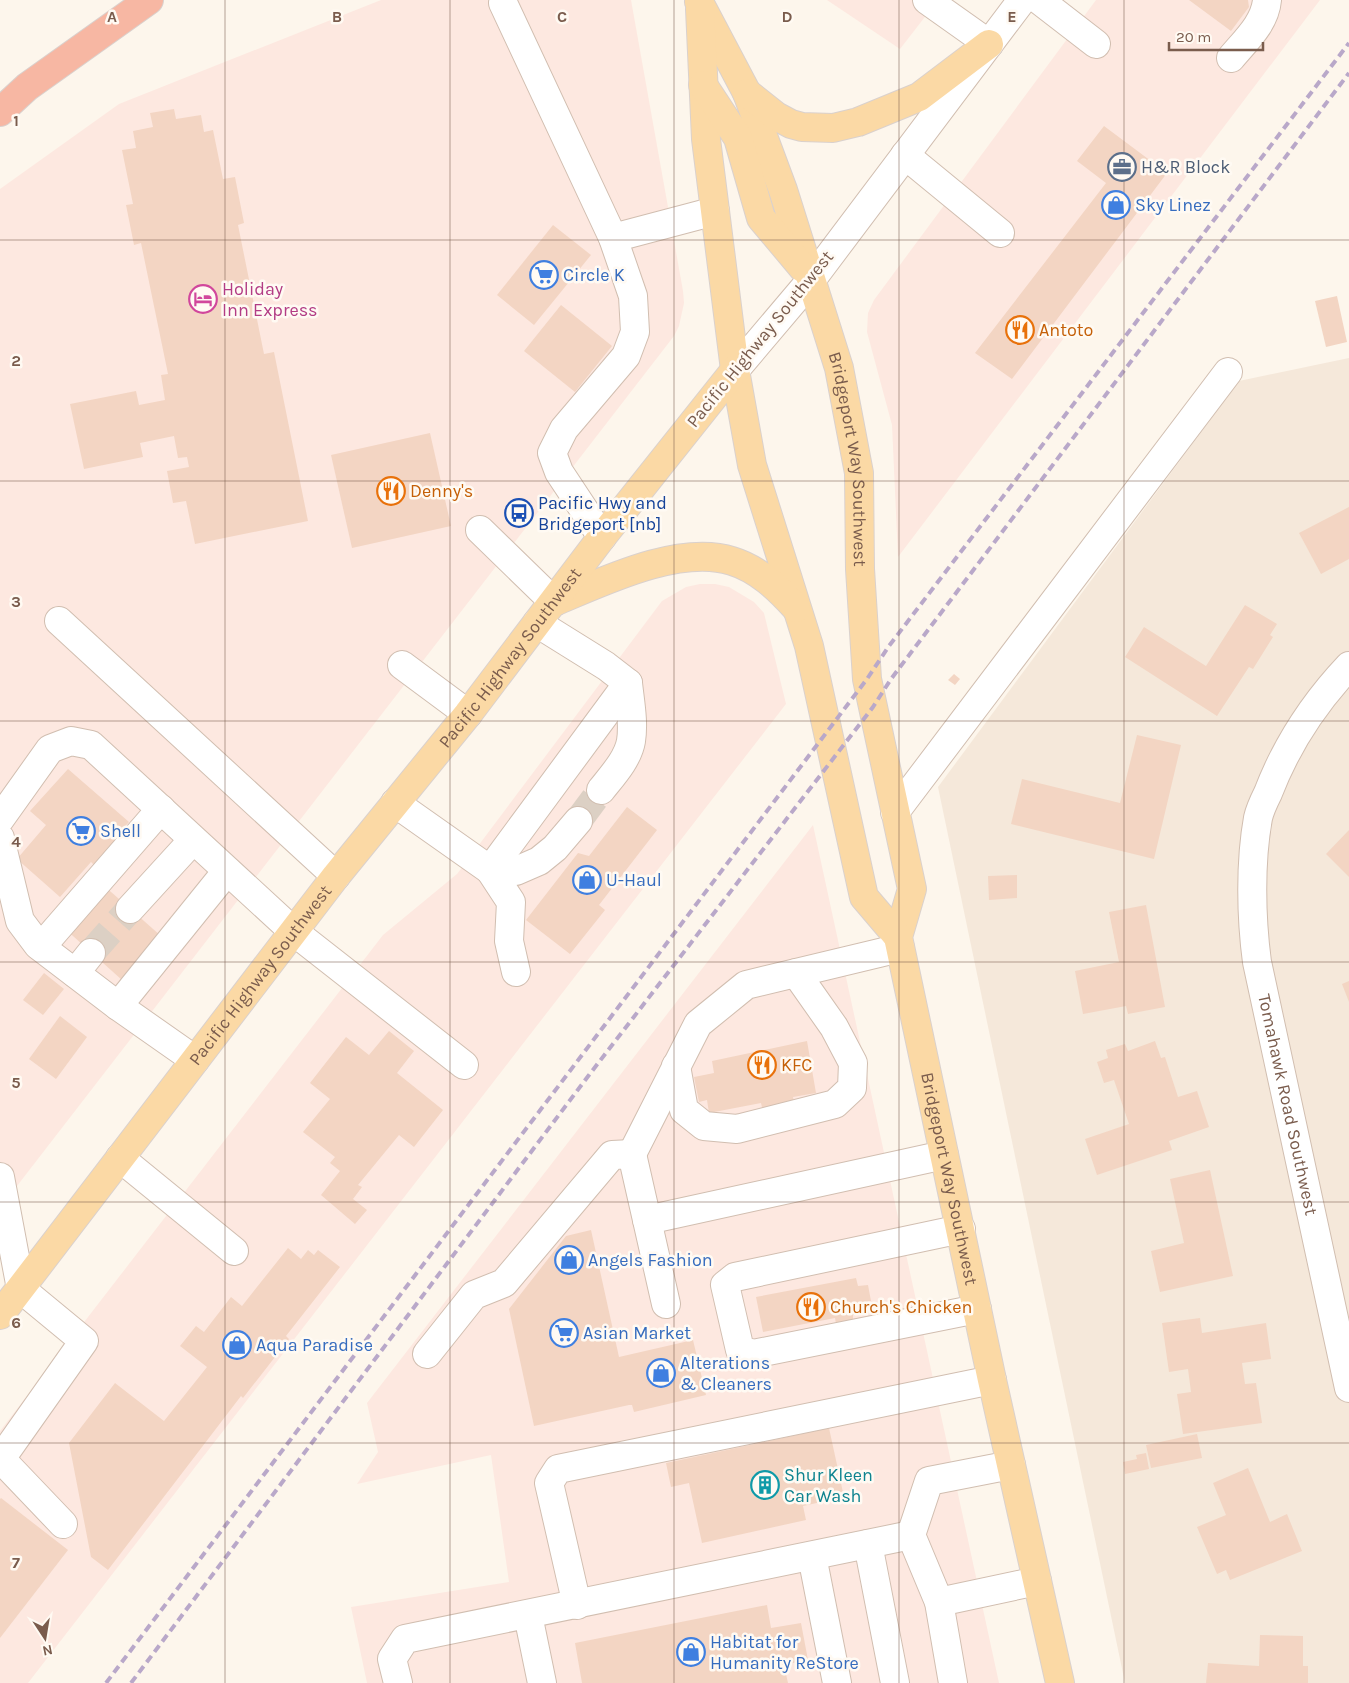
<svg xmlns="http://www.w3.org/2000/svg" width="1349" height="1683" font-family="Karla,sans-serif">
<rect width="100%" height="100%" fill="#fdf6ec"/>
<polygon fill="#f5e8da" points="1349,358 1349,1683 1125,1683 938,787 1239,381"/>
<g fill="#fde8e0">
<polygon points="381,0 631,0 683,291 684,303 679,326 674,336 0,1208 0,189 119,104"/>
<polygon points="827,0 938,0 900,49"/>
<polygon points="1096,0 1320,0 898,557 892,425 867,332 868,313 874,300"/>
<polygon points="700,584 715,584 729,587 754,602 764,613 786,704 28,1683 0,1683 0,1431 383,935 457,874 662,601 686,587"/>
<polygon points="813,825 999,1683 367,1683 351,1607 509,1582 491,1455 357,1484 378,1452 367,1403"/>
</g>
<g fill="#f3d5c3">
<polygon points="1189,0 1248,0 1249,7 1231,31"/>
<polygon points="174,109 176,119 201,115 204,132 213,130 223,179 235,177 244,223 238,225 264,354 274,352 308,521 195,544 186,501 173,503 167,471 189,467 187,457 178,458 174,436 140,443 143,457 84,469 70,404 136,391 139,405 165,400 161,375 168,374 141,243 134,245 126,205 133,204 122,150 136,148 133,131 153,127 150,113"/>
<polygon points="1104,126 1167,173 1012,379 975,353 1106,183 1077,161"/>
<polygon points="553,225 591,255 534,325 497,295"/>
<polygon points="1337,296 1347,342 1326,347 1315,301"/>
<polygon points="561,305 612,346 575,392 524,351"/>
<polygon points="430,433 451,526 352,548 331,455"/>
<polygon points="1349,507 1349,559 1321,574 1299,533"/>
<polygon points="1245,605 1277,624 1270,635 1273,637 1253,669 1249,667 1217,716 1125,657 1144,627 1206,666"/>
<polygon points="954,674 960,679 955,685 948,680"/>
<polygon points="1137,735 1181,745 1154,859 1011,824 1022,779 1120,803"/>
<polygon points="68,769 129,822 115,837 118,840 95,866 91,862 60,897 17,859 46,825 30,811"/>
<polygon points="627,807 657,830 599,905 605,910 570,954 526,920 578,853 589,856"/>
<polygon points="1349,830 1349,877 1326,854"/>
<polygon points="1017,875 1017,898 989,900 988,876"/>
<polygon points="102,884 161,936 122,980 63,927"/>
<polygon points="1146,905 1165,1007 1128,1014 1126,1006 1083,1014 1075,971 1119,962 1109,912"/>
<polygon points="44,973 64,989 43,1015 23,1000"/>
<polygon points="1349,981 1349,1002 1342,984"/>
<polygon points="60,1016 87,1037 56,1079 29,1059"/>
<polygon points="389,1031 414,1051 397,1073 443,1110 414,1147 399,1135 358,1185 362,1187 353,1199 367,1210 355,1224 321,1195 340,1171 330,1163 335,1157 303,1132 330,1099 310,1083 346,1037 369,1055"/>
<polygon points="807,1041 816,1093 793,1097 795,1107 763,1112 761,1103 709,1113 707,1100 699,1102 694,1077 714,1073 712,1061"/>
<polygon points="1155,1041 1161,1058 1165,1057 1178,1097 1197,1091 1209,1127 1169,1141 1172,1150 1097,1175 1085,1139 1129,1124 1114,1080 1104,1083 1097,1062 1108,1058 1106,1050 1125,1044 1128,1051"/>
<polygon points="1210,1170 1233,1276 1160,1292 1151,1251 1184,1243 1170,1179"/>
<polygon points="591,1230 619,1357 693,1340 706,1395 634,1412 632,1405 629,1405 534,1426 509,1309 566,1236"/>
<polygon points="288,1248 301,1259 308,1250 314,1255 318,1250 340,1267 286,1336 289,1339 243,1398 241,1396 108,1570 91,1557 69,1443 115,1383 164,1421 207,1367 180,1346 196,1326 204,1332 231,1297 242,1306"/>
<polygon points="856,1278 858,1286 868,1285 871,1301 864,1302 866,1313 853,1315 853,1320 836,1324 835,1318 763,1332 756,1297"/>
<polygon points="1200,1318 1202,1333 1266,1323 1271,1359 1242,1363 1245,1384 1256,1383 1262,1423 1183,1434 1177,1394 1191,1392 1188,1369 1169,1372 1162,1323"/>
<polygon points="829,1428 844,1497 803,1506 806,1520 702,1543 689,1483 671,1487 666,1463"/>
<polygon points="1197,1434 1202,1458 1151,1468 1146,1445"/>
<polygon points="1146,1453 1149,1469 1125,1474 1123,1462 1137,1459 1136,1455"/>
<polygon points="1248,1468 1270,1522 1287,1514 1302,1551 1230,1580 1226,1570 1217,1574 1197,1527 1226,1515 1213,1483"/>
<polygon points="1,1498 68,1550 0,1638 0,1499"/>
<polygon points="767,1605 771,1628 801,1623 808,1660 784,1665 788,1683 582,1683 575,1643"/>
<polygon points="1260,1635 1303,1636 1303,1666 1308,1666 1308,1683 1206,1683 1208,1663 1259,1666"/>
</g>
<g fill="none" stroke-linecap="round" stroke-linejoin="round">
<g stroke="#dcd0c4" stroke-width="28" stroke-dasharray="28 14" stroke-linecap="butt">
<polyline points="578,821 601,790"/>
<polyline points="91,953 130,909"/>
</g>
<defs>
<g id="minor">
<polyline points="927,0 989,44"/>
<polyline points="1039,0 1096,44"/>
<polyline points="503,3 613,238 633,296 635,332 626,356 564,429 552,453 559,472 602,537"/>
<path d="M1231 58C1246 40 1265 23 1267 0"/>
<polyline points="905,155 1000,233"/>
<polyline points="613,238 715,211"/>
<polyline points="735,370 812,279 1022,0"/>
<polyline points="480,530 554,602"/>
<polyline points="59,621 336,876"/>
<path d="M537 623 606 666 628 683C630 702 634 722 631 741 628 759 612 776 601 790"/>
<polyline points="402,665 468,714"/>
<path id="s1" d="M1349 666C1314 703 1286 746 1268 793 1264 801 1260 809 1258 818 1250 862 1251 917 1257 962L1349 1388"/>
<polyline points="395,803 490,870 516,871 539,861 555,848 578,821"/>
<polyline points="895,812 1228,372"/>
<polyline points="0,819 50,749 71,741 91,745 293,931 464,1065"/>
<polyline points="0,838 20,921 38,945 118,1006 195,1060"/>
<polyline points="130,909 193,840"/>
<polyline points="41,947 161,809"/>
<polyline points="516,972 509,941 511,902 490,870 628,683"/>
<polyline points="75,973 91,953"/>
<polyline points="118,1006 227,871"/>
<polyline points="676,1066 684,1110 704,1126 737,1129 835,1104 852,1088 853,1063 834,1027 796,973"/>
<polyline points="632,1154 698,1024 746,985 900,948"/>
<polyline points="120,1158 234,1251"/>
<polyline points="0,1177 21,1289 84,1341 0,1460"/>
<polyline points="961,1229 735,1277 725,1285 740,1350 753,1354 977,1309"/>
<polyline points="666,1304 647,1220 944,1155"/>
<polyline points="427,1354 474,1295 504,1283 612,1155 632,1154 647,1220"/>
<polyline points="0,1458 63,1524"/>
<polyline points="868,1544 895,1683"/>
<polyline points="812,1556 837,1683"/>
<polyline points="939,1602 1037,1581"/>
<polyline points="577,1605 549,1483 558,1469 992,1380"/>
<polyline points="528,1615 542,1683"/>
<polyline points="398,1683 392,1659 405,1639 911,1535"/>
<polyline points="953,1683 939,1602 911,1535 929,1481 1011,1465"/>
</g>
<g id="major">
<path id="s2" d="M699 2 747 93 783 190 839 368 859 473 860 569 867 679 912 889 898 937 992 1380 1060 1683"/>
<polyline points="700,9 706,139 735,370 752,465 809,646 864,897 898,937"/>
<polyline points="703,85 738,138 761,218 803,268"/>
<polyline points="747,93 776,116 791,124 802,127 833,128 858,122 919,97 989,44"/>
<path d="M554 602C602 582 679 544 732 561 758 569 778 588 796 608"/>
<path id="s3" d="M0 1315 336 876 468 714 602 537 735 370"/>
</g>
<polyline id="highway" points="0,112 27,87 149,0"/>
</defs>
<use href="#minor" stroke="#d1beb0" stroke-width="30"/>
<use href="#major" stroke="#dad1cd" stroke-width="30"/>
<use href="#highway" stroke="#dad1cd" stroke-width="30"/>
<use href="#minor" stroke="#fff" stroke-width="28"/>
<use href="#major" stroke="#fbd9a5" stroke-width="28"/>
<use href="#highway" stroke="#f7b7a3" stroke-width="28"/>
<g stroke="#b9a8c9" stroke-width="4" stroke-dasharray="8 5" stroke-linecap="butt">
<polyline points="106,1683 867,679 889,646 1349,43"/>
<polyline points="131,1683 589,1075 873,707 891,679 1349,73"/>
</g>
</g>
<path fill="none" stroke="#7a5c4d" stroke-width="1" stroke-opacity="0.55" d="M225 0V1683M450 0V1683M674 0V1683M899 0V1683M1124 0V1683M0 240H1349M0 481H1349M0 721H1349M0 962H1349M0 1202H1349M0 1443H1349"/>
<defs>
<symbol id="office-ring" viewBox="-11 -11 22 22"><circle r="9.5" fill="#fffaf3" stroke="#5c6f8a" stroke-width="1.5"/><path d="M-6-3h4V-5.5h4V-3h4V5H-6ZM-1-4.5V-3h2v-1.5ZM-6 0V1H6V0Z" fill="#5c6f8a"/></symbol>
<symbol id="shop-ring" viewBox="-11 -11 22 22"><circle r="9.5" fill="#fffaf3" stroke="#3f7fe0" stroke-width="1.5"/><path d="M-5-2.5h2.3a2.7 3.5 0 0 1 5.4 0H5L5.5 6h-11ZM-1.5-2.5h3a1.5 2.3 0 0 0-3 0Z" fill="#3f7fe0"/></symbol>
<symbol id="supermarket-ring" viewBox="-11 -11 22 22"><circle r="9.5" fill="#fffaf3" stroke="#3f7fe0" stroke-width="1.5"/><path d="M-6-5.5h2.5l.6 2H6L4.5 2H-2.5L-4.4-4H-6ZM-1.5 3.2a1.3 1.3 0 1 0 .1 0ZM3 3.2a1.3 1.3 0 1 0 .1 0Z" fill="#3f7fe0"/></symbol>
<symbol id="hotel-ring" viewBox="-11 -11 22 22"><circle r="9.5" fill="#fffaf3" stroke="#d1479c" stroke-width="1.5"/><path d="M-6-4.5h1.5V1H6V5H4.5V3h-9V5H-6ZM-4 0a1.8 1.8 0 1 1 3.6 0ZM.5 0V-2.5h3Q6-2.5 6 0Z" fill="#d1479c"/></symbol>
<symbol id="restaurant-ring" viewBox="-11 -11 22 22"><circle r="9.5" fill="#fffaf3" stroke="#e8710a" stroke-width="1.5"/><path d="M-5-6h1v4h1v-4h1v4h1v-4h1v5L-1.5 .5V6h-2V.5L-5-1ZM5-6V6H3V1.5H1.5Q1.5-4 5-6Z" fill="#e8710a"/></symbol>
<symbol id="bus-ring" viewBox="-11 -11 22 22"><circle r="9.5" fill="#fffaf3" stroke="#1a4fb4" stroke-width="1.5"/><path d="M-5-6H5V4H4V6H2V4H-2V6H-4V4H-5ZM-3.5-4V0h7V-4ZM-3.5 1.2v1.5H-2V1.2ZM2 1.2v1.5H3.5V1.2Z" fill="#1a4fb4"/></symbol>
<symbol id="building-ring" viewBox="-11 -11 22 22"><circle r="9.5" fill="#fffaf3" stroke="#0f9aa8" stroke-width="1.5"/><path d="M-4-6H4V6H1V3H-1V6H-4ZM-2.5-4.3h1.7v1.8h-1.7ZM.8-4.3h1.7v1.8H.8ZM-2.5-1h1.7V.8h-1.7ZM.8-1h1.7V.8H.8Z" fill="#0f9aa8"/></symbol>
</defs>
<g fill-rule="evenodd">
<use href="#office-ring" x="1106" y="151" width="32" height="32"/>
<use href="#shop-ring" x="1100" y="189" width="32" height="32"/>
<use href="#supermarket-ring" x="528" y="259" width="32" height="32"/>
<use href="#hotel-ring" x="187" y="283" width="32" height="32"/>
<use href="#restaurant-ring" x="1004" y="314" width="32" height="32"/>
<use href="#restaurant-ring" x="375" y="475" width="32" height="32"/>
<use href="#bus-ring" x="503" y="497" width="32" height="32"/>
<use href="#supermarket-ring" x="65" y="815" width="32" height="32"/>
<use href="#shop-ring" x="571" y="864" width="32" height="32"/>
<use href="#restaurant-ring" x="746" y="1049" width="32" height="32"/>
<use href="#shop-ring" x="553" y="1244" width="32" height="32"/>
<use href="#restaurant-ring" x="795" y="1291" width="32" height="32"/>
<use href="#supermarket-ring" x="548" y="1317" width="32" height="32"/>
<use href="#shop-ring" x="221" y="1329" width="32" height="32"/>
<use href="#shop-ring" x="645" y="1357" width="32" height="32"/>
<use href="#building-ring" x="749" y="1469" width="32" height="32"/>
<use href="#shop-ring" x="675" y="1636" width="32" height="32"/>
</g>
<g text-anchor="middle" stroke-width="5" stroke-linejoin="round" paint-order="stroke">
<g font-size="18" fill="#4e5e75" stroke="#fffaf3" text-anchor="start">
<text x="1141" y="173">H&amp;R Block</text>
</g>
<g font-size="18" fill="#366cbe" stroke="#fffaf3" text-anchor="start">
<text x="1135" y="211">Sky Linez</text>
<text x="563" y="281">Circle K</text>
<text x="100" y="837">Shell</text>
<text x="606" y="886">U-Haul</text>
<text x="588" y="1266">Angels Fashion</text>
<text x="583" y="1339">Asian Market</text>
<text x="256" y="1351">Aqua Paradise</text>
<text x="680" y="1369">Alterations<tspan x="680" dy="21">&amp; Cleaners</tspan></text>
<text x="710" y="1648">Habitat for<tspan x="710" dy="21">Humanity ReStore</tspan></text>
</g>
<g font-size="18" fill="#b23c85" stroke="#fffaf3" text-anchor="start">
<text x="222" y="295">Holiday<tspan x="222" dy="21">Inn Express</tspan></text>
</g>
<g font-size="18" fill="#c56008" stroke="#fffaf3" text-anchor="start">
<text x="1039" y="336">Antoto</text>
<text x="410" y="497">Denny's</text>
<text x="781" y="1071">KFC</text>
<text x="830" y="1313">Church's Chicken</text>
</g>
<g font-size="18" fill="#7a5c4d" stroke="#fffaf3">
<text transform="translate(760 339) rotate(-51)" y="6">Pacific Highway Southwest</text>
<text dy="6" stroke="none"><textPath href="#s2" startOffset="485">Bridgeport Way Southwest</textPath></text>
<text dy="6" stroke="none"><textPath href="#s3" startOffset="832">Pacific Highway Southwest</textPath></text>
<text dy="6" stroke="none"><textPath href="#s3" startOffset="428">Pacific Highway Southwest</textPath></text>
<text dy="6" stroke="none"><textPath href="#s1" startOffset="469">Tomahawk Road Southwest</textPath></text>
<text dy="6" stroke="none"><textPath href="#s2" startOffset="1218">Bridgeport Way Southwest</textPath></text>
</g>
<g font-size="18" fill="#164399" stroke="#fffaf3" text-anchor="start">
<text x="538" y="509">Pacific Hwy and<tspan x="538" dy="21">Bridgeport [nb]</tspan></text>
</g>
<g font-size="18" fill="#0d838f" stroke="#fffaf3" text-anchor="start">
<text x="784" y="1481">Shur Kleen<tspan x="784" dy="21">Car Wash</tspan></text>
</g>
</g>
<g font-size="16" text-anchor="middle" font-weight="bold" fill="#7a5c4d" stroke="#fffaf3" stroke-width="5" stroke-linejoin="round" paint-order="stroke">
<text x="112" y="22">A</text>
<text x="337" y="22">B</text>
<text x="562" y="22">C</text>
<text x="787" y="22">D</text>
<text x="1012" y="22">E</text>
<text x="16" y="126">1</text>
<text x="16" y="366">2</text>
<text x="16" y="607">3</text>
<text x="16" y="847">4</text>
<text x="16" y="1088">5</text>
<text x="16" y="1328">6</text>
<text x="16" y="1568">7</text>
</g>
<g transform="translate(45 1638) rotate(168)" stroke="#fffaf3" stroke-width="4" paint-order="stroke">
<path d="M0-4L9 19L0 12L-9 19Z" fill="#7a5c4d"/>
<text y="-8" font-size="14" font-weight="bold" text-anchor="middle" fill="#7a5c4d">N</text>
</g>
<path d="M1169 42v8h94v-8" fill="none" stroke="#7a5c4d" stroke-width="2.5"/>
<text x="1176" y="42" font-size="15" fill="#7a5c4d" stroke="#fffaf3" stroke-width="4" paint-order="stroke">20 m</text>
</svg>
